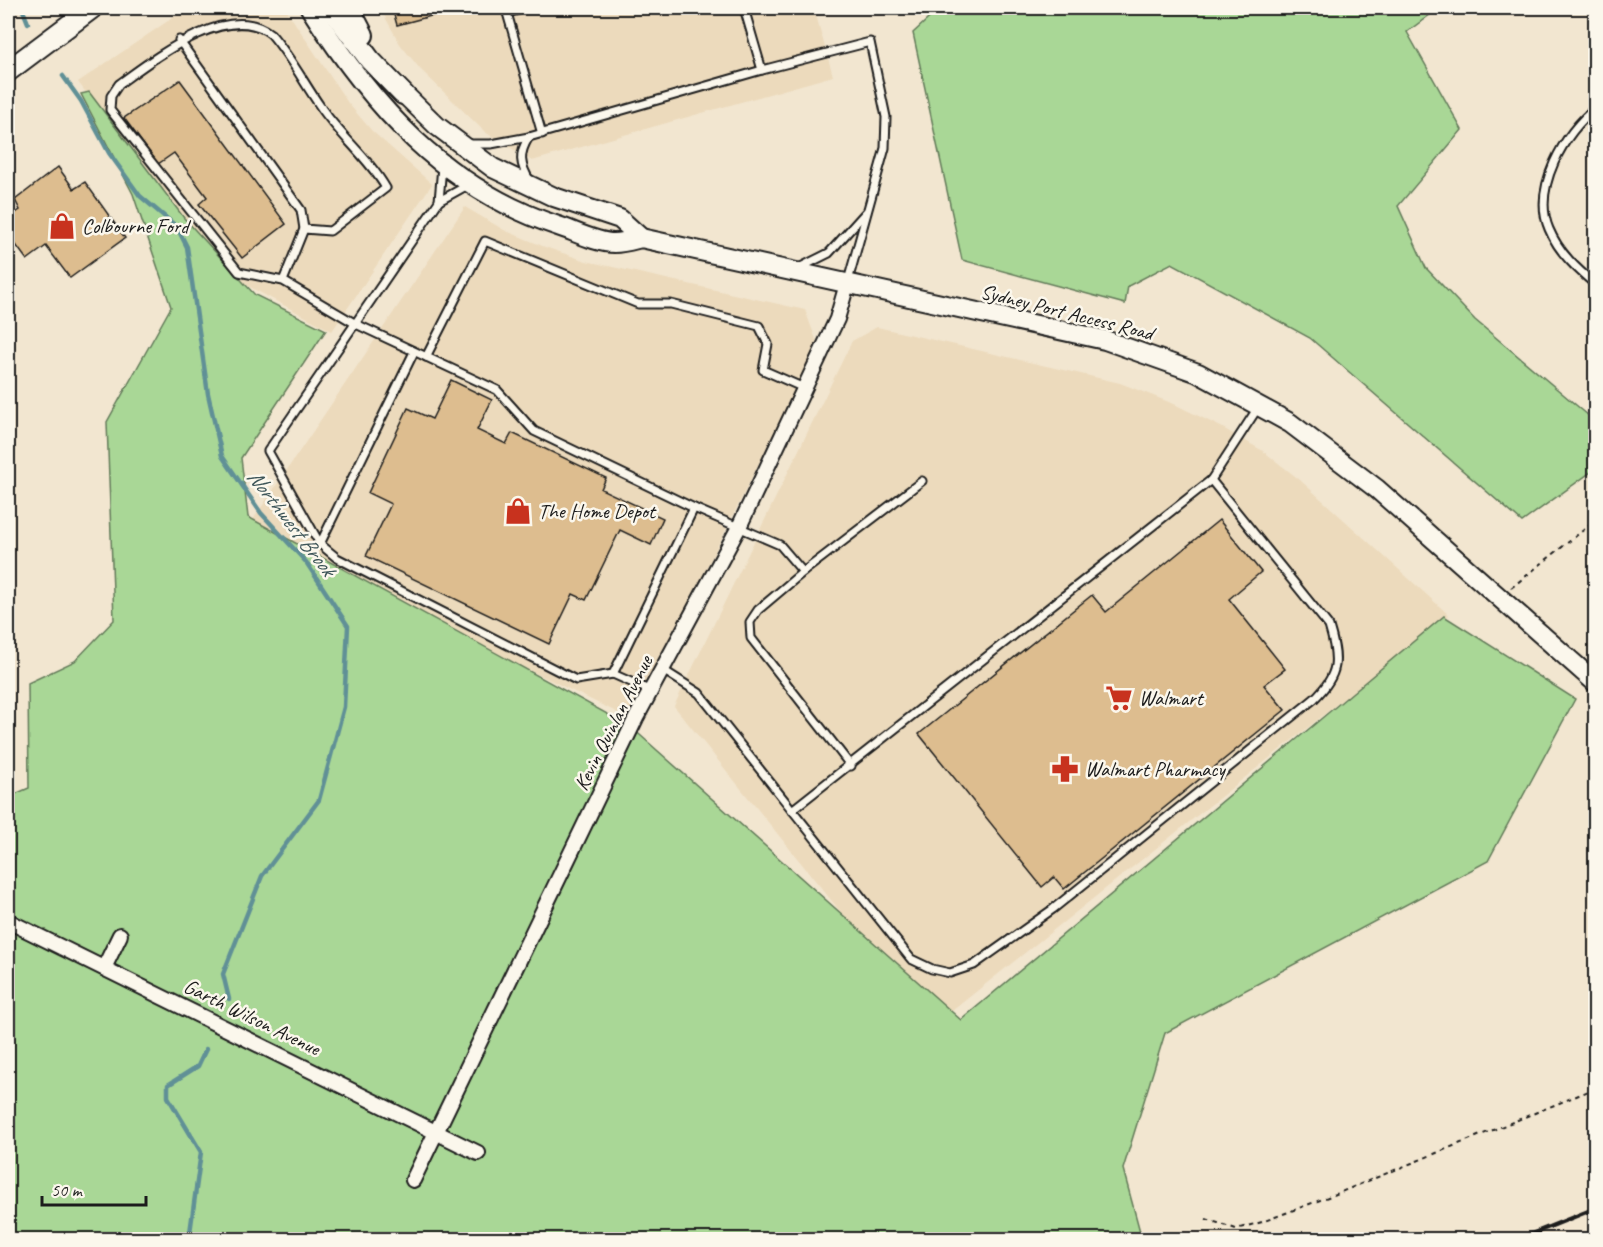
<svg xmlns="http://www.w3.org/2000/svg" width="1603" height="1247" font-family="Caveat,sans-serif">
<rect width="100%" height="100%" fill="#f2e6d0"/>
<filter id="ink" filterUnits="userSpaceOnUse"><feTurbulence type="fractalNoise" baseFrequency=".0167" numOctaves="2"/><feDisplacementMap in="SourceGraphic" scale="12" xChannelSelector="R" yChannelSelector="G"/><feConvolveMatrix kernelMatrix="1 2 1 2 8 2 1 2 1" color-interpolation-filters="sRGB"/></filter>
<g filter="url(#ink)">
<g fill="#ecdabc">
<polygon points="187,8 285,8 348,103 372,131 432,184 332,331 235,279 183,222 78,82"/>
<polygon points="380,8 814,8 833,76 532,161 485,132 420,69 400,44"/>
<polygon points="465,207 504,230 545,247 586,261 805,310 818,345 631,719 244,533"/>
<polygon points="877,327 1120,383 1174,404 1221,427 1263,451 1300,480 1449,615 933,1026 674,706 852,341"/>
</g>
<g fill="#a9d796" stroke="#627a59" stroke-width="1.5">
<polygon points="940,8 1439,8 1407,32 1462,130 1398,206 1426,268 1475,320 1595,421 1595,469 1522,522 1310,338 1172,263 1128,286 1125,304 962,260 913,33"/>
<polygon points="89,92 184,218 255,295 326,330 241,458 248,517 631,727 961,1020 1444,616 1575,699 1488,861 1165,1033 1123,1169 1142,1239 8,1240 8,797 29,788 28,683 75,661 114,620 107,422 171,307 133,194 81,94"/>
</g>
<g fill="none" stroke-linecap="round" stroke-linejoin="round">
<g stroke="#609096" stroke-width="4.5">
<polyline points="22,8 28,23"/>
<polyline points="63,76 81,101 109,153 140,196 177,227 187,247 208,394 222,456 261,513 306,562 348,626 344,707 319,800 262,876 223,974 229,999"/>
<polyline points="189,1240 201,1152 168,1097 168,1085 198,1066 206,1049"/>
</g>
</g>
<g fill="#ddbd8f" stroke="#1c1c1c" stroke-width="1.5">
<polygon points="392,8 461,8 397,25"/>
<polygon points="180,80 286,224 242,258 199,204 207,197 174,153 158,164 124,118"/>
<polygon points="58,167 74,189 85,182 125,238 70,278 46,246 27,260 8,234 8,218 20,210 15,200"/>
<polygon points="451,380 492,400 477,430 506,444 512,433 606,478 601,489 663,518 651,545 620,530 586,600 573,594 549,644 366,556 391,504 368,493 408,408 432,419"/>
<polygon points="1219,520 1261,572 1229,599 1285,669 1264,685 1285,710 1064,889 1054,877 1042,887 919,734 1092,595 1106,612"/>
</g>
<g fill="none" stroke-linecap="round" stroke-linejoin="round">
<defs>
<g id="lane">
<polyline points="528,8 507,13 542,134"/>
<polyline points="744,8 762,70"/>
<polyline points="179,40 301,210 304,229"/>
<path d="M1596 108C1564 132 1532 189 1549 229 1559 253 1577 269 1596 285"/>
<path d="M529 137C518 154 520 165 530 181"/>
<polyline points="469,144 491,144 529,137 762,70 870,42 886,117 885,148 848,281"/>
<polyline points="442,166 439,201 268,451 320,544 337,558 576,680 613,674 651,691"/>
<polyline points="439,201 468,185"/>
<polyline points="797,269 829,253 866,212"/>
<path d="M283 281 304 229 330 231 386 188C368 157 340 136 320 106 304 83 290 56 271 34 229 0 155 58 119 84L111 96 110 110 239 272 283 281 356 324 497 390 534 431 694 508 780 545 803 572 922 481"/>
<polyline points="426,357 485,241 638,304 671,304 759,326 768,344 763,370 804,388"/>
<polyline points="320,544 414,352"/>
<polyline points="803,572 758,610 750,622 751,638 851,766"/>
<path d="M663 670 699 693 911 959 932 969 950 973 974 965 1053 909 1314 699C1340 674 1339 659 1329 626L1211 480"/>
<polyline points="613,674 694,508"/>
<polyline points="792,810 1211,480 1259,406"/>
</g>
<g id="street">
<polyline points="8,921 478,1153"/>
<polyline points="104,968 120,935"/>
<polyline points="413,1180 636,718 740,525 837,319 847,284"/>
</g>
<g id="secondary">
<path d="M310 8C372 106 444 188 558 226 574 231 597 243 614 243 623 243 633 240 641 238L1105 340 1198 373 1290 423 1377 489 1596 683"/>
<polyline points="393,83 437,126 493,168 554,197 620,219 641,238"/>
</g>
<g id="primary">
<polyline points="331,8 370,60 403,94"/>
<polyline points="349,8 363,35"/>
<polyline points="8,71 92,8"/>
</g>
</defs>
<use href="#lane" stroke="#1c1c1c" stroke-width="11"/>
<use href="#street" stroke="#1c1c1c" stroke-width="18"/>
<use href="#secondary" stroke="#1c1c1c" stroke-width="22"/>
<use href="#primary" stroke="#1c1c1c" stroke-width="24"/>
<g stroke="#1c1c1c" stroke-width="2" stroke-dasharray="4.5 4.5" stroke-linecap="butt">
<polyline points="1511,588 1596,520"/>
<polyline points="1206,1219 1236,1229 1262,1222 1336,1194 1596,1088"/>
</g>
<use href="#lane" stroke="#fbf7ec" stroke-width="7"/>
<use href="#street" stroke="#fbf7ec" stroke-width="14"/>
<use href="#secondary" stroke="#fbf7ec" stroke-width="18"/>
<use href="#primary" stroke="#fbf7ec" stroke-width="20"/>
<polyline stroke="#1c1c1c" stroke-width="4.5" points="1517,1240 1596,1208"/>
</g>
</g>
<defs>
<symbol id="shop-bare" viewBox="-9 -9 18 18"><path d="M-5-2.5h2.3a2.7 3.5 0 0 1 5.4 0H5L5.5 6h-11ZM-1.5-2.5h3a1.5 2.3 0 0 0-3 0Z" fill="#c8321e" stroke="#fbf7ec" stroke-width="2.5" paint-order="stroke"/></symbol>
<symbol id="supermarket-bare" viewBox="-9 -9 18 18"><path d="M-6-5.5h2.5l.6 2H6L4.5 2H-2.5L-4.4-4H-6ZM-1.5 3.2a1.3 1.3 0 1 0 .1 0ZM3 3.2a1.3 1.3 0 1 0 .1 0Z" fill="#c8321e" stroke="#fbf7ec" stroke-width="2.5" paint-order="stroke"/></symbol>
<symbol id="pharmacy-bare" viewBox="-9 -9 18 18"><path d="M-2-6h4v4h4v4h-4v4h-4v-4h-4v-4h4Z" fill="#c8321e" stroke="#fbf7ec" stroke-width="2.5" paint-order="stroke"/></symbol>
</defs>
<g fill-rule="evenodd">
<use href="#shop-bare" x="43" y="207" width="38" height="38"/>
<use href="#shop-bare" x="499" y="492" width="38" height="38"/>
<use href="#supermarket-bare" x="1100" y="679" width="38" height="38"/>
<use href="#pharmacy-bare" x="1046" y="750" width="38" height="38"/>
</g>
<g text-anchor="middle" stroke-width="5" stroke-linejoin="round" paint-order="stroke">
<g font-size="21" fill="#1c1c1c" stroke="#fbf7ec" text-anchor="start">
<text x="82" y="233">Colbourne Ford</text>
<text x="538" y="518">The Home Depot</text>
<text x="1139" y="705">Walmart</text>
<text x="1085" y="776">Walmart Pharmacy</text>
</g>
<g font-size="21" fill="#1c1c1c" stroke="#fbf7ec">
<text transform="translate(1067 312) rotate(14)" y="7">Sydney Port Access Road</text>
<text transform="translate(613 723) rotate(-63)" y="7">Kevin Quinlan Avenue</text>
<text transform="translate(252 1017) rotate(26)" y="7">Garth Wilson Avenue</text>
</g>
<g font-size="22" font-style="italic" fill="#3e5659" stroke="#fbf7ec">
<text transform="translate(292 522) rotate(52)" y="8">Northwest Brook</text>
</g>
</g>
<rect width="1603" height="1247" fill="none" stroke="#fbf7ec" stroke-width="30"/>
<rect x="15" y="15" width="1573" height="1217" fill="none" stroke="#1c1c1c" stroke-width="2" filter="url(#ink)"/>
<path d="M42 1196v9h104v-9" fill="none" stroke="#1c1c1c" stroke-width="3"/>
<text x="51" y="1196" font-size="18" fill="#1c1c1c" stroke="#fbf7ec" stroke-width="4.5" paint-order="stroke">50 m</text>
</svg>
